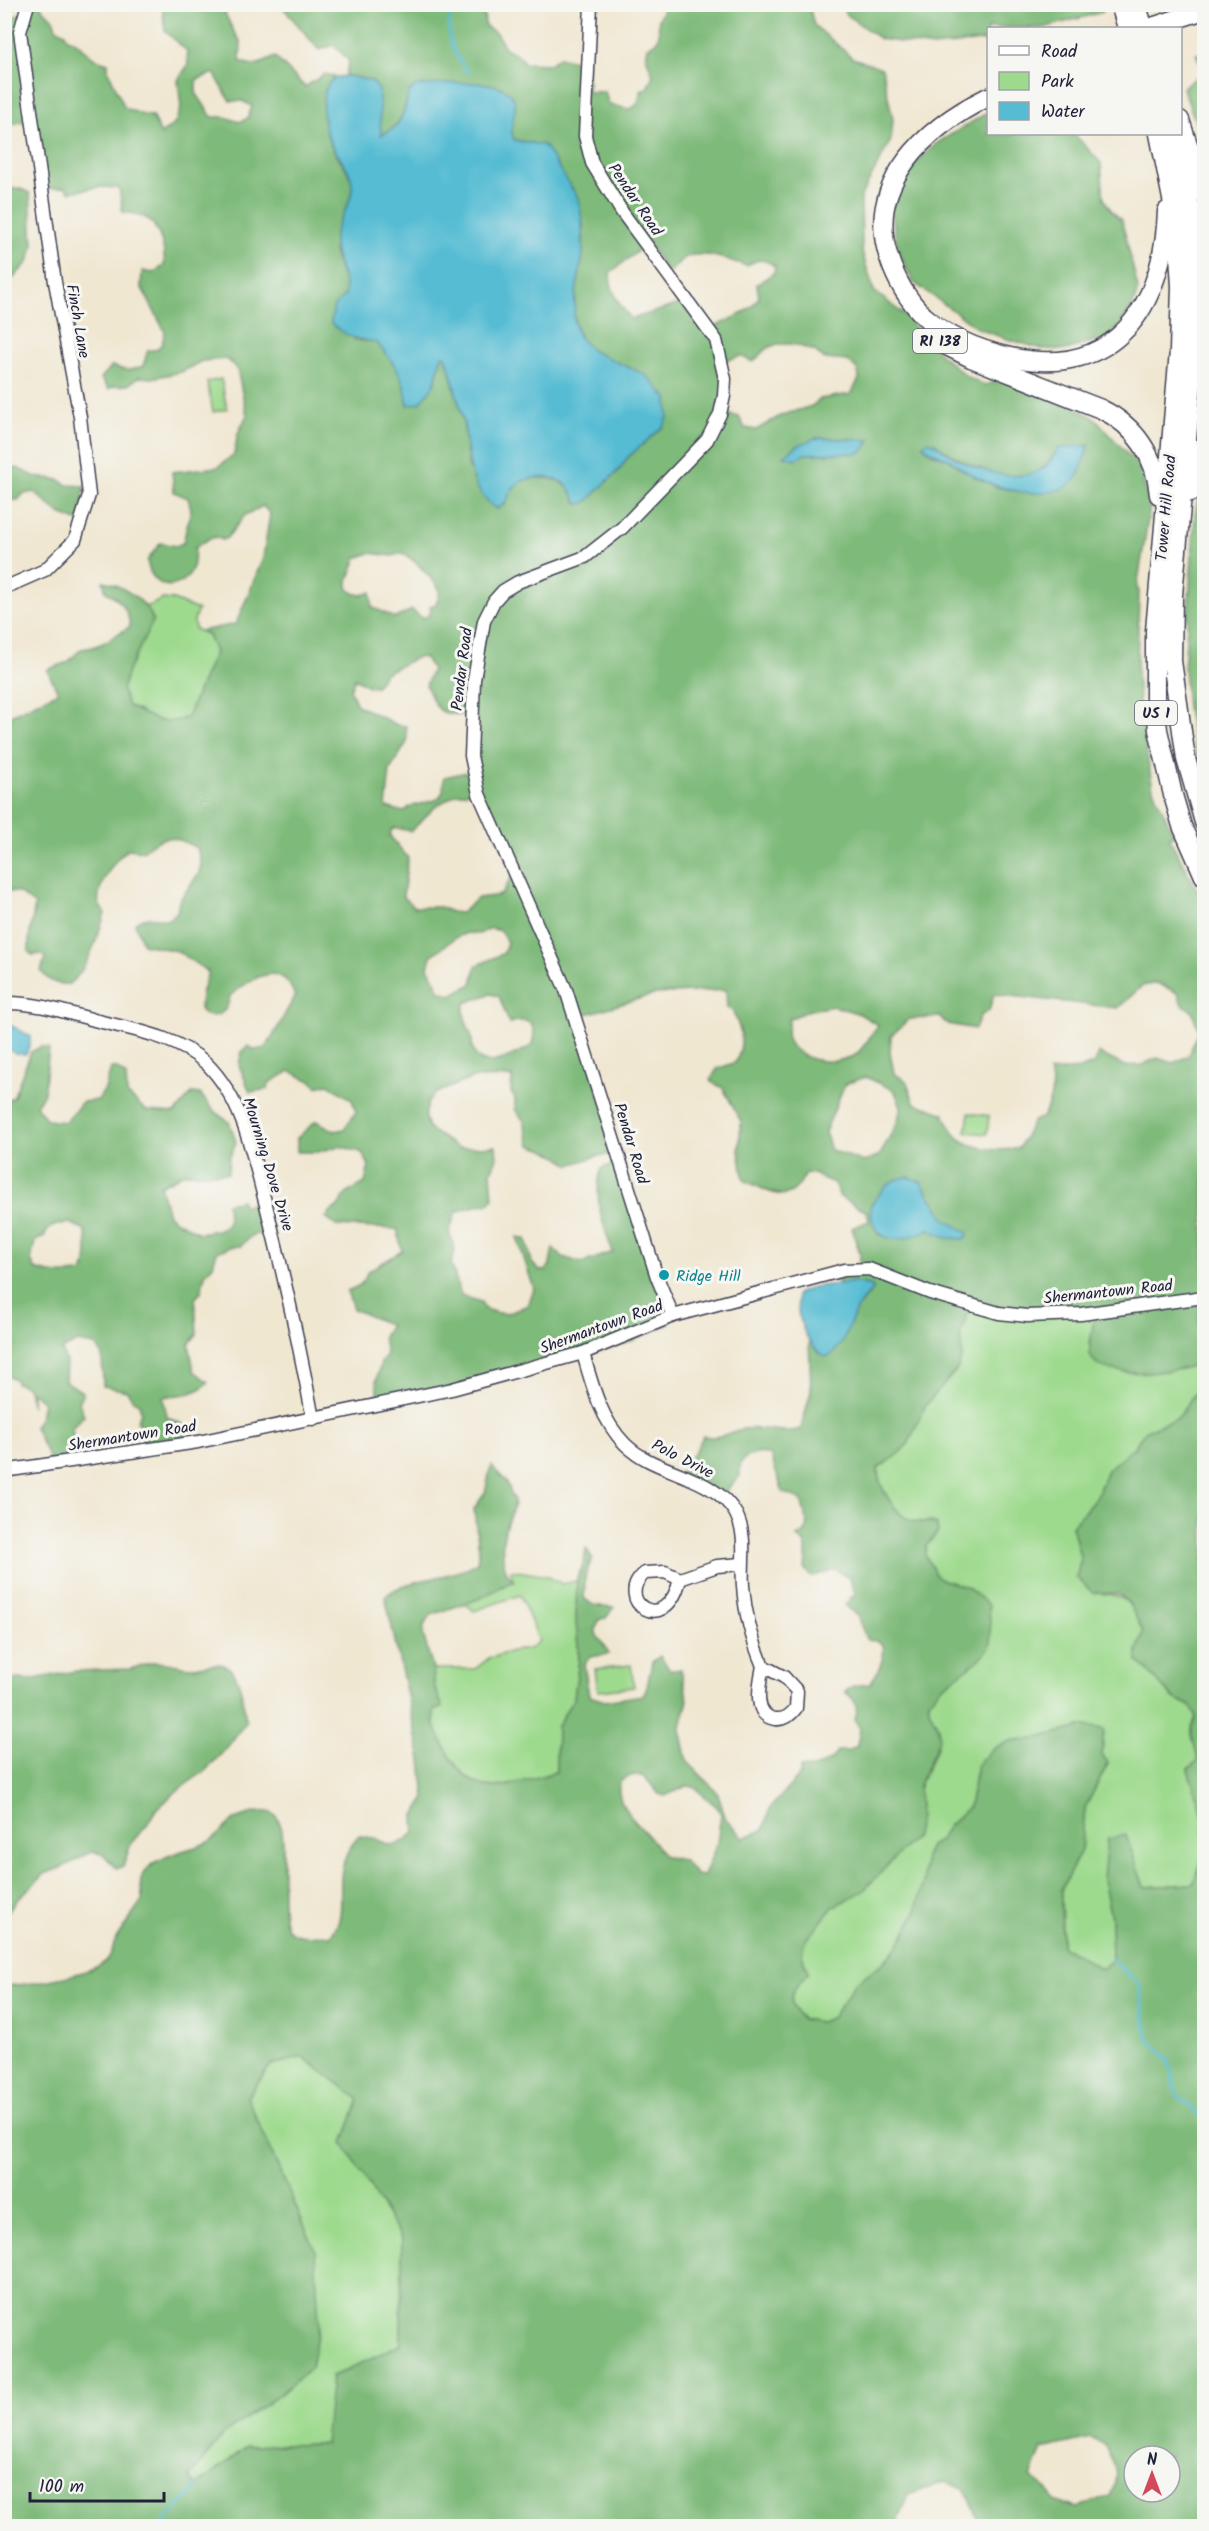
<svg xmlns="http://www.w3.org/2000/svg" width="1209" height="2531" font-family="Kalam,sans-serif">
<rect width="100%" height="100%" fill="#f6f6f2"/>
<filter id="ink" filterUnits="userSpaceOnUse"><feTurbulence type="fractalNoise" baseFrequency=".0167" numOctaves="2"/><feDisplacementMap in="SourceGraphic" scale="12" xChannelSelector="R" yChannelSelector="G"/><feConvolveMatrix kernelMatrix="1 2 1 2 8 2 1 2 1" color-interpolation-filters="sRGB"/></filter>
<filter id="wash" filterUnits="userSpaceOnUse"><feTurbulence type="fractalNoise" baseFrequency=".008" numOctaves="4" result="noise"/><feDisplacementMap in="SourceGraphic" scale="24" xChannelSelector="R" yChannelSelector="G"/><feGaussianBlur stdDeviation="1.35" result="paint"/><feColorMatrix in="noise" values="0 0 0 0 0 0 0 0 0 0 0 0 0 0 0 0 0 1.4 0 .05"/><feComposite in="paint" operator="in"/></filter>
<g filter="url(#wash)">
<rect width="100%" height="100%" fill="#f0e7d1"/>
<g fill="#9eda8e" stroke="#607e64" stroke-width="1.5">
<polygon points="221,379 227,409 213,412 207,382"/>
<path d="M163 599 173 600 198 610 194 620 195 629 208 635 215 652 187 717C162 728 152 717 128 706L122 690 128 671 153 621 146 607Z"/>
<polygon points="969,1113 989,1116 987,1134 966,1132"/>
<path d="M1204 1297V1379L1178 1418 1146 1430 1133 1448 1107 1470 1096 1498 1072 1526 1081 1559 1097 1593C1131 1595 1129 1604 1143 1632L1137 1653 1138 1662C1154 1673 1161 1688 1175 1699 1181 1703 1190 1703 1194 1711 1198 1718 1193 1723 1192 1729 1191 1741 1198 1750 1197 1761L1188 1769 1204 1819V1856L1193 1884 1144 1887 1126 1836 1103 1879 1111 1917 1112 1960 1102 1969 1062 1946 1061 1890 1081 1850 1085 1808 1108 1764 1102 1754 1104 1730 1085 1726 1033 1739 1013 1740 977 1765 969 1807 948 1826 940 1840 930 1846 925 1858 924 1879 916 1912 898 1946 883 1963 855 1983 833 2017 820 2022 802 2019C783 1998 792 1991 808 1972L802 1955 804 1942 834 1906 863 1891 920 1815 919 1785 937 1748 938 1727 929 1710V1701L940 1688 980 1659 967 1587 943 1580 935 1574 925 1554 926 1546 938 1532 933 1522C925 1522 915 1523 909 1520 895 1513 876 1484 878 1469L896 1456 908 1444 925 1406 958 1368 962 1356 960 1336 969 1307 1094 1313 1093 1334 1089 1344 1198 1314 1199 1298Z"/>
<path d="M511 1570 547 1576 562 1584 577 1581 576 1620 579 1660 574 1698 557 1726 556 1772C506 1785 475 1806 446 1749 439 1735 432 1726 434 1710L443 1708 434 1685 433 1669H475L488 1659 512 1651 529 1649 539 1641 520 1595 474 1611 466 1604 514 1581 512 1579Z"/>
<polygon points="631,1665 634,1687 598,1691 595,1669"/>
<polygon points="303,2057 359,2099 344,2143 402,2239 401,2344 332,2377 326,2444 248,2446 197,2486 189,2477 225,2433 279,2395 311,2367 315,2250 247,2097 271,2065"/>
</g>
<g fill="#7eba79" stroke="#506e5a" stroke-width="1.5" fill-rule="evenodd">
<path d="M191 4 221 5C228 18 231 30 241 42L240 61C253 68 262 64 275 57L305 87 324 74 337 77 345 76 349 61 334 45 319 50 281 5H484L485 26 496 33 506 49 519 55 524 63 549 64 559 57 587 64 588 92H605L609 105 630 109 637 105 641 91 647 88 653 75 646 57 648 47C666 37 656 33 659 18 660 14 664 9 665 5H809L814 25 853 58 882 68 893 120 891 140 861 196 862 252 874 291 907 317 930 345 966 376 985 385 1007 378 1043 392 1095 418 1140 468 1150 507 1137 588 1139 591 1137 673 1140 715 1153 789 1174 835 1169 838 1204 902V1297L1199 1299V1354L1192 1366C1172 1373 1099 1380 1090 1355 1088 1349 1094 1323 1094 1313L1056 1314 969 1307 960 1336 962 1356 958 1368 925 1406 908 1444 896 1456 878 1468C876 1484 895 1513 909 1520 918 1524 929 1520 937 1525L938 1532 926 1546 925 1554 935 1574 943 1580 967 1587 989 1605 991 1642 989 1649 980 1659 940 1688 929 1701V1710L938 1727 940 1738 919 1785 920 1815 916 1836 863 1891 834 1906 804 1942 802 1955 808 1973C792 1991 783 1998 802 2019L820 2022 833 2017 855 1983 883 1963 898 1946 916 1912 924 1879 925 1858 930 1846 940 1840 948 1826 969 1807 977 1765 992 1749 1013 1740 1033 1739 1085 1726 1104 1729 1102 1754 1108 1763 1085 1808 1081 1850 1061 1890 1062 1946 1102 1969 1112 1960 1111 1917 1103 1879 1107 1839 1126 1835 1144 1887 1193 1884 1204 1856V2526H975L978 2520 964 2488 944 2482 909 2495 898 2522 900 2526H5V1986C26 1985 92 1975 107 1960 112 1955 113 1945 116 1939 124 1926 134 1914 142 1901 143 1894 139 1885 141 1879 144 1866 166 1856 177 1853 187 1849 199 1847 208 1842 220 1836 227 1822 240 1817 269 1807 281 1809 283 1841 284 1857 280 1918 287 1928 299 1942 316 1932 330 1936 347 1918 338 1892 342 1870 344 1857 350 1846 359 1836 389 1837 387 1858 415 1832L414 1817 425 1798 421 1759 385 1596C414 1574 448 1582 477 1562L479 1550 474 1509 485 1493 491 1466 506 1481 514 1500C514 1509 510 1515 507 1523 501 1539 499 1572 515 1581L507 1583 481 1598 431 1615 424 1625 423 1634 433 1669 434 1685 443 1708 434 1710C432 1726 439 1735 446 1749 475 1806 506 1785 556 1772L557 1726 574 1698 579 1660 576 1620 577 1578 584 1563 586 1548 592 1558 585 1577 584 1598 593 1605 614 1607 606 1618 600 1619C589 1638 603 1638 609 1654L590 1657 584 1664 589 1696 605 1701 643 1695 647 1687 652 1662 660 1656 670 1670H681L688 1700 680 1730 687 1761 717 1792 726 1819 743 1838 763 1830 770 1808 800 1775V1768C814 1770 830 1764 838 1751H849L857 1746 860 1729 855 1720C859 1708 855 1698 845 1692L853 1686 870 1684C877 1674 886 1657 883 1645L877 1641 866 1639 858 1616 845 1605 855 1593 850 1579 835 1569 811 1577 805 1569C806 1556 810 1543 797 1537L804 1533 808 1526 801 1499 783 1493 771 1456C763 1451 744 1454 740 1465 740 1466 740 1475 740 1476L721 1496 681 1474C687 1460 698 1449 703 1436 724 1440 727 1431 744 1429 764 1426 782 1435 801 1429L811 1391 809 1339 820 1354 843 1339 859 1305 873 1290 872 1286 854 1282 835 1285 841 1278 859 1273 860 1254 852 1228 869 1221 867 1212 840 1197 834 1183 813 1174 805 1173C791 1210 768 1190 744 1180L739 1151 741 1122 723 1088 710 1081 717 1069 736 1062C745 1040 742 1031 732 1010L727 1008 726 990 656 994 576 1017 618 1154 597 1156 570 1165 550 1152 530 1145 524 1121 515 1109V1099L511 1092 512 1077 473 1078 436 1093 428 1101 425 1117 428 1128 458 1148 496 1146 497 1158 491 1172 493 1199 486 1205 482 1204 456 1212 449 1232 455 1250 451 1264 461 1295 481 1302 485 1309C507 1317 507 1314 528 1305L534 1289 517 1237 526 1239 532 1263 540 1271 546 1270 550 1265 553 1248 563 1257 582 1263 613 1252C603 1226 592 1194 602 1168L621 1162 670 1323 627 1343 589 1354 380 1404 376 1381 381 1363 386 1355 383 1337 390 1325 353 1309 347 1291C357 1287 365 1284 367 1272L402 1251 397 1229 336 1226 326 1218 331 1211 339 1206C342 1193 355 1189 365 1183L369 1165 361 1152 339 1146 318 1152H297V1138L316 1121 335 1131 344 1129 356 1112 352 1100 328 1084 317 1087 313 1082 290 1071 269 1083 268 1089 250 1092 239 1065 242 1051 248 1046 255 1050 265 1048C277 1032 284 1014 295 997 283 958 252 977 230 996 228 1011 220 1018 205 1015L200 1009 201 994 208 972 177 951 143 944 135 923C143 914 156 918 167 920L177 912 179 901 199 873 201 864 197 848C173 836 165 832 143 851L129 849C116 856 95 888 99 904 100 907 103 910 105 913 99 933 87 972 69 984 57 985 49 982 41 971L45 958 42 954 32 955 29 952V938L35 905 18 892 5 891 4 716 7 717 58 692 47 670 68 662 81 649C104 647 110 637 130 627 129 611 120 598 106 592L103 581C120 584 150 603 153 621L128 671 122 690 128 706C152 717 162 728 187 717L215 652 208 635 200 631 236 624 263 558 270 514 263 506 245 515 227 538 222 540 217 537 208 539 195 548C194 555 195 562 193 567 186 585 165 594 152 575 149 571 148 565 147 561L160 543 176 546 183 543 191 509 188 498 174 492 172 472 218 467 234 454 238 433 247 415 237 369 227 359 202 361 181 372 152 378 139 377 128 385 115 386 108 389 101 378 112 366C124 371 132 371 143 366L148 350H156L162 344 165 332 141 286 142 271 153 273 164 266C166 250 159 222 142 216 136 214 129 213 123 212L119 188 100 187 70 192 65 187 46 189 33 119 5 126V16H18L29 5H39L53 19 56 28 65 33 68 39 75 41 93 58 108 63V71L125 108 143 115 152 116 161 134 175 123 181 108 178 80 188 65 187 51 165 31 162 5ZM214 73 230 101H242L252 106 248 118 240 122 225 117H212L196 93V80ZM349 76 372 81 379 90 380 135C401 128 405 110 409 91L515 105 510 130 514 140 544 146C553 162 579 204 582 219 590 258 554 324 592 351 607 362 629 367 646 376L664 426 628 457 619 470 585 503 578 504C574 497 571 490 565 485 553 475 527 476 515 485 510 490 507 500 504 506L469 469 463 420 446 356 442 355 434 385 408 404C403 373 396 366 376 342L355 340 341 300C354 288 338 272 335 258 330 230 351 213 352 187 352 168 333 157 330 142 328 130 335 92 337 77ZM648 243 668 273C673 269 681 259 686 257 703 250 730 260 747 266 758 258 764 259 775 266L774 273 757 284 759 297C746 317 733 316 713 328L689 301 632 319C619 306 610 292 610 273ZM777 344H793L815 351 824 359 848 361 858 370 859 379 851 394 820 399 812 406 782 415 756 430 745 428 739 417 721 413 724 361 741 356 753 362 767 348ZM815 438 869 440V441L858 453 804 454ZM935 443C957 460 1004 485 1032 474 1045 469 1051 459 1059 448L1042 492H1022L996 487 966 472 948 459 931 453 923 445ZM370 553 392 556 402 553C412 558 417 563 424 571 434 582 445 588 436 604L430 606 431 612 427 617H421L412 610 395 618 372 607 371 592C363 597 346 595 348 582 349 574 355 567 356 558ZM418 657 425 658 432 669 426 685C439 715 438 714 471 715V771L444 777 443 792 438 799 410 807 403 812 386 807 390 770 407 742 406 726 397 725 357 705 350 690 355 678 368 686 375 687 385 673ZM477 791 514 873 501 895 478 898 461 913 451 912 441 907H414L403 896 408 858 390 836 391 830 395 828 411 831 435 807 456 794ZM491 928 500 931 507 942 504 953 476 966 472 984 451 995 440 991 428 967 431 956 455 938 467 933 479 934ZM1157 983 1178 993 1181 1003 1192 1011 1199 1031 1188 1056 1173 1063 1157 1058 1142 1065 1125 1066 1098 1053 1095 1063 1080 1069 1049 1072C1056 1087 1050 1102 1043 1117L1033 1121 1019 1148C1002 1152 966 1149 955 1134 950 1128 947 1120 943 1113L914 1103 907 1082 894 1073 890 1053 891 1036 909 1019 940 1017 947 1024 975 1029 981 1015 989 1011 994 994 1118 1008 1142 986ZM490 994 499 996 509 1023C532 1016 538 1026 531 1047 515 1053 486 1073 475 1054 471 1048 473 1042 471 1035 467 1023 462 1017 465 1003ZM834 1006 860 1014 878 1025C872 1033 864 1049 855 1055 834 1067 791 1062 787 1034 787 1029 789 1023 789 1019L810 1010ZM866 1077 894 1090 901 1106 898 1121 880 1155 864 1162 831 1150 825 1132 845 1084ZM942 1215 946 1221 967 1232 947 1238 930 1229C914 1237 896 1242 878 1234ZM635 1775 645 1777 659 1794 665 1796 687 1786 694 1787 717 1807 721 1814 717 1843 704 1876 696 1875 684 1860C677 1859 671 1859 665 1856 659 1852 655 1844 650 1838 636 1821 616 1808 619 1783L626 1777ZM303 2057 359 2099 343 2143 402 2239 401 2344 332 2377 325 2444 248 2446 196 2486 189 2477 225 2433 279 2395 311 2367 319 2325 315 2250 247 2097 271 2065ZM1090 2438 1105 2445C1114 2467 1121 2471 1110 2495L1077 2508 1054 2501 1046 2488 1031 2477 1042 2449ZM1134 2456H1170V2492H1134Z"/>
<polygon points="1102,5 1103,12 1043,28 988,28 988,40 933,47 880,39 846,14 841,5"/>
<polygon points="1204,53 1204,145 1183,88 1204,71 1196,54"/>
<polygon points="988,112 988,134 1074,134 1101,163 1104,199 1111,210 1122,221 1138,289 1133,306 1113,335 1066,350 1042,349 1007,339 979,329 913,282 898,250 891,208 913,165 937,143"/>
<polygon points="18,188 30,193 33,247 28,262 5,287 5,190"/>
<polygon points="5,468 17,468 34,476 60,480 67,485 85,486 79,522 60,514 34,492 23,494 18,500 5,501"/>
<polygon points="1204,472 1204,776 1199,766 1187,709 1184,668 1195,514"/>
<path d="M40 1047 49 1048 44 1093 36 1106 47 1120 66 1122 82 1102 98 1100 105 1089 111 1068H116L126 1076 127 1094 147 1111 175 1113 192 1093 200 1094 214 1111 229 1122 236 1142 229 1159 228 1173H184L160 1186 168 1215 176 1221 199 1233 217 1230 227 1225 228 1219 227 1203 241 1200 244 1206 263 1199 271 1232 252 1235 241 1246 230 1247 217 1252 213 1265 205 1274 201 1292 195 1299 197 1334 189 1344 194 1371 208 1382C197 1396 180 1394 163 1397L167 1417 186 1426 196 1441 143 1449 142 1429 137 1421 141 1412 139 1403 133 1400 127 1391 103 1386 102 1355 95 1345 77 1342 62 1350 66 1362 65 1381 81 1391 83 1394 79 1403 84 1415 72 1428 74 1445 79 1459 51 1462 34 1427 40 1417 43 1402 32 1392V1406L27 1387 16 1383 15 1379 5 1375 4 1100 13 1098 31 1052ZM69 1223 84 1229C88 1238 88 1264 83 1272 68 1276 49 1274 35 1269L31 1260 35 1241 44 1237C49 1225 58 1224 69 1223Z"/>
<path d="M1204 1379V1819L1188 1769 1197 1761C1198 1750 1191 1740 1192 1729 1193 1722 1198 1718 1194 1711 1190 1703 1181 1703 1175 1698 1160 1688 1154 1673 1138 1662L1137 1653 1143 1632 1129 1603 1119 1594 1092 1592 1076 1577 1081 1559 1072 1526 1096 1498 1107 1470 1133 1448 1146 1430 1178 1418Z"/>
<path d="M153 1662C168 1662 178 1666 190 1667 199 1667 209 1663 218 1664 242 1665 243 1704 246 1722L225 1750 205 1771 178 1790 155 1811 146 1826 131 1843 123 1867 116 1868 103 1854 91 1852 63 1867 44 1874 16 1901 5 1916V1678L29 1680 76 1671 130 1669Z"/>
</g>
<g fill="#55bcd3" stroke="#3c6f87" stroke-width="1.5">
<path d="M349 76 372 81 379 90 381 135C402 128 405 110 409 91L417 86C439 85 511 72 515 104 516 117 508 125 514 140L544 145 578 198 582 218 583 254 575 298 574 319 578 336 592 351 646 375 667 398 668 417 664 426 628 457 619 470 585 503 578 504C574 497 571 489 565 484 553 475 525 475 514 487 507 495 508 504 497 509 466 489 469 452 463 420 458 399 452 377 446 356L442 355 434 385 420 403 408 405C403 373 396 366 376 342 357 340 345 336 331 323L334 306 345 296C348 276 332 259 334 238 336 220 352 206 352 187 352 169 337 157 330 142 323 127 316 87 336 78 339 76 345 77 349 76Z"/>
<polygon points="815,438 870,440 864,450 858,453 804,454 796,459 784,456 797,446"/>
<path d="M929 441C938 444 944 451 952 456 976 470 1021 486 1045 467 1050 462 1055 454 1059 448L1089 445C1085 455 1081 475 1073 482 1045 505 992 488 965 471 960 468 955 463 950 460 940 454 931 454 923 445Z"/>
<polygon points="5,1025 12,1026 30,1036 30,1046 26,1054 16,1054 5,1047"/>
<path d="M909 1177 921 1182 946 1220 967 1232 968 1235 964 1239 947 1238 930 1229C901 1243 872 1248 870 1206 882 1191 888 1178 909 1177Z"/>
<path d="M854 1282 872 1286 873 1290C868 1294 863 1299 860 1304 848 1321 846 1349 826 1357 805 1345 796 1316 797 1294L813 1287Z"/>
</g>
<g fill="none" stroke-linecap="round" stroke-linejoin="round">
<g stroke="#55bcd3" stroke-width="3">
<path d="M451 4C446 34 449 50 469 73"/>
<polyline points="1112,1960 1139,1984 1148,2039 1167,2057 1178,2096 1204,2119"/>
<polyline points="161,2526 197,2486"/>
</g>
</g>
</g>
<g filter="url(#ink)">
<g fill="none" stroke-linecap="round" stroke-linejoin="round">
<defs>
<g id="minor">
<polyline points="591,4 585,136 592,163 622,212 716,340 725,379 724,396 720,414 707,440 622,528 585,557 518,582 503,591 494,601 484,621 474,680 471,756 479,794 566,990 657,1277 673,1316"/>
<polyline points="4,588 45,570 75,540 89,495 80,417 55,282 20,32 28,4"/>
<path d="M4 1003C36 1002 68 1013 98 1021 135 1030 178 1037 207 1064 244 1101 253 1157 266 1205 284 1276 300 1347 313 1419"/>
<path d="M583 1353C592 1385 601 1420 625 1444 656 1475 714 1474 736 1514 748 1537 741 1562 743 1586 745 1615 752 1640 763 1666"/>
<polyline points="4,1471 198,1442 452,1389 583,1353 673,1316 844,1270 869,1269 930,1293 999,1313 1027,1316 1081,1314 1204,1297"/>
<path d="M680 1579C666 1639 612 1600 645 1573L665 1572 680 1579 717 1566 742 1564"/>
<path d="M763 1666 784 1677 797 1691 796 1708C791 1715 785 1720 776 1719 751 1717 760 1682 763 1666Z"/>
</g>
<g id="highway">
<polyline points="1120,4 1127,28"/>
<polyline points="1136,4 1144,28"/>
<polyline points="1149,28 1204,10"/>
<path d="M988 97C927 127 864 183 889 258 896 280 908 300 924 316 947 337 979 350 1010 357 1115 380 1163 307 1167 211"/>
<polyline points="1180,120 1204,193"/>
<polyline points="1159,134 1177,224 1181,286 1179,351 1155,631 1155,698 1158,730 1173,795 1182,826 1204,876"/>
<polyline points="1176,134 1193,221 1197,285 1192,384 1173,595 1172,661 1186,759 1204,822"/>
<path d="M945 345 971 358 1101 409C1136 426 1156 457 1159 495"/>
<polyline points="1191,492 1204,446"/>
</g>
</defs>
<use href="#minor" stroke="#414052" stroke-width="15"/>
<use href="#highway" stroke="#414052" stroke-width="21"/>
<use href="#minor" stroke="#fff" stroke-width="12"/>
<use href="#highway" stroke="#fff" stroke-width="18"/>
</g>
</g>
<circle fill="#0f9aa8" stroke="#f6f6f2" stroke-width="2" cx="664" cy="1275" r="6"/>
<g text-anchor="middle" stroke-width="6" stroke-linejoin="round" paint-order="stroke">
<g fill="#f6f6f2" stroke="#626272" stroke-width="1.5">
<rect x="913" y="329" width="54" height="24" rx="4.5"/>
<rect x="1135" y="701" width="42" height="24" rx="4.5"/>
</g>
<g font-size="15" font-weight="bold" fill="#22223b">
<text x="940" y="346">RI 138</text>
<text x="1156" y="718">US 1</text>
</g>
<g font-size="16" fill="#22223b" stroke="#f6f6f2">
<text transform="translate(636 199) rotate(56)" y="6">Pendar Road</text>
<text transform="translate(79 321) rotate(80)" y="6">Finch Lane</text>
<text transform="translate(1165 508) rotate(-85)" y="6">Tower Hill Road</text>
<text transform="translate(461 669) rotate(-83)" y="6">Pendar Road</text>
<text transform="translate(632 1143) rotate(73)" y="6">Pendar Road</text>
<text transform="translate(269 1164) rotate(73)" y="6">Mourning Dove Drive</text>
<text transform="translate(1108 1291) rotate(-6)" y="6">Shermantown Road</text>
<text transform="translate(601 1326) rotate(-20)" y="6">Shermantown Road</text>
<text transform="translate(132 1435) rotate(-9)" y="6">Shermantown Road</text>
<text transform="translate(683 1458) rotate(27)" y="6">Polo Drive</text>
</g>
<g font-size="16" fill="#0d838f" stroke="#f6f6f2" text-anchor="start">
<text x="676" y="1281">Ridge Hill</text>
</g>
</g>
<rect width="1209" height="2531" fill="none" stroke="#f6f6f2" stroke-width="24"/>
<rect x="987" y="27" width="195" height="108" fill="#f6f6f2" stroke="#a1a1a9" stroke-width="1.5"/>
<rect x="999" y="46" width="30" height="9" fill="#ffffff" stroke="#a1a1a9" stroke-width="1.5"/>
<text x="1041" y="57" font-size="18" fill="#22223b">Road</text>
<rect x="999" y="72" width="30" height="18" fill="#9eda8e" stroke="#a1a1a9" stroke-width="1.5"/>
<text x="1041" y="87" font-size="18" fill="#22223b">Park</text>
<rect x="999" y="102" width="30" height="18" fill="#55bcd3" stroke="#a1a1a9" stroke-width="1.5"/>
<text x="1041" y="117" font-size="18" fill="#22223b">Water</text>
<g transform="translate(1152 2474)"><circle r="28" fill="#f6f6f2" stroke="#a1a1a9" stroke-width="1.5"/>
<path d="M0-4.5L10 22L0 15L-10 22Z" fill="#d1495b"/>
<text y="-9" font-size="16" font-weight="bold" text-anchor="middle" fill="#22223b">N</text>
</g>
<path d="M30 2492v9h134v-9" fill="none" stroke="#22223b" stroke-width="3"/>
<text x="39" y="2492" font-size="18" fill="#22223b" stroke="#f6f6f2" stroke-width="4.5" paint-order="stroke">100 m</text>
</svg>
